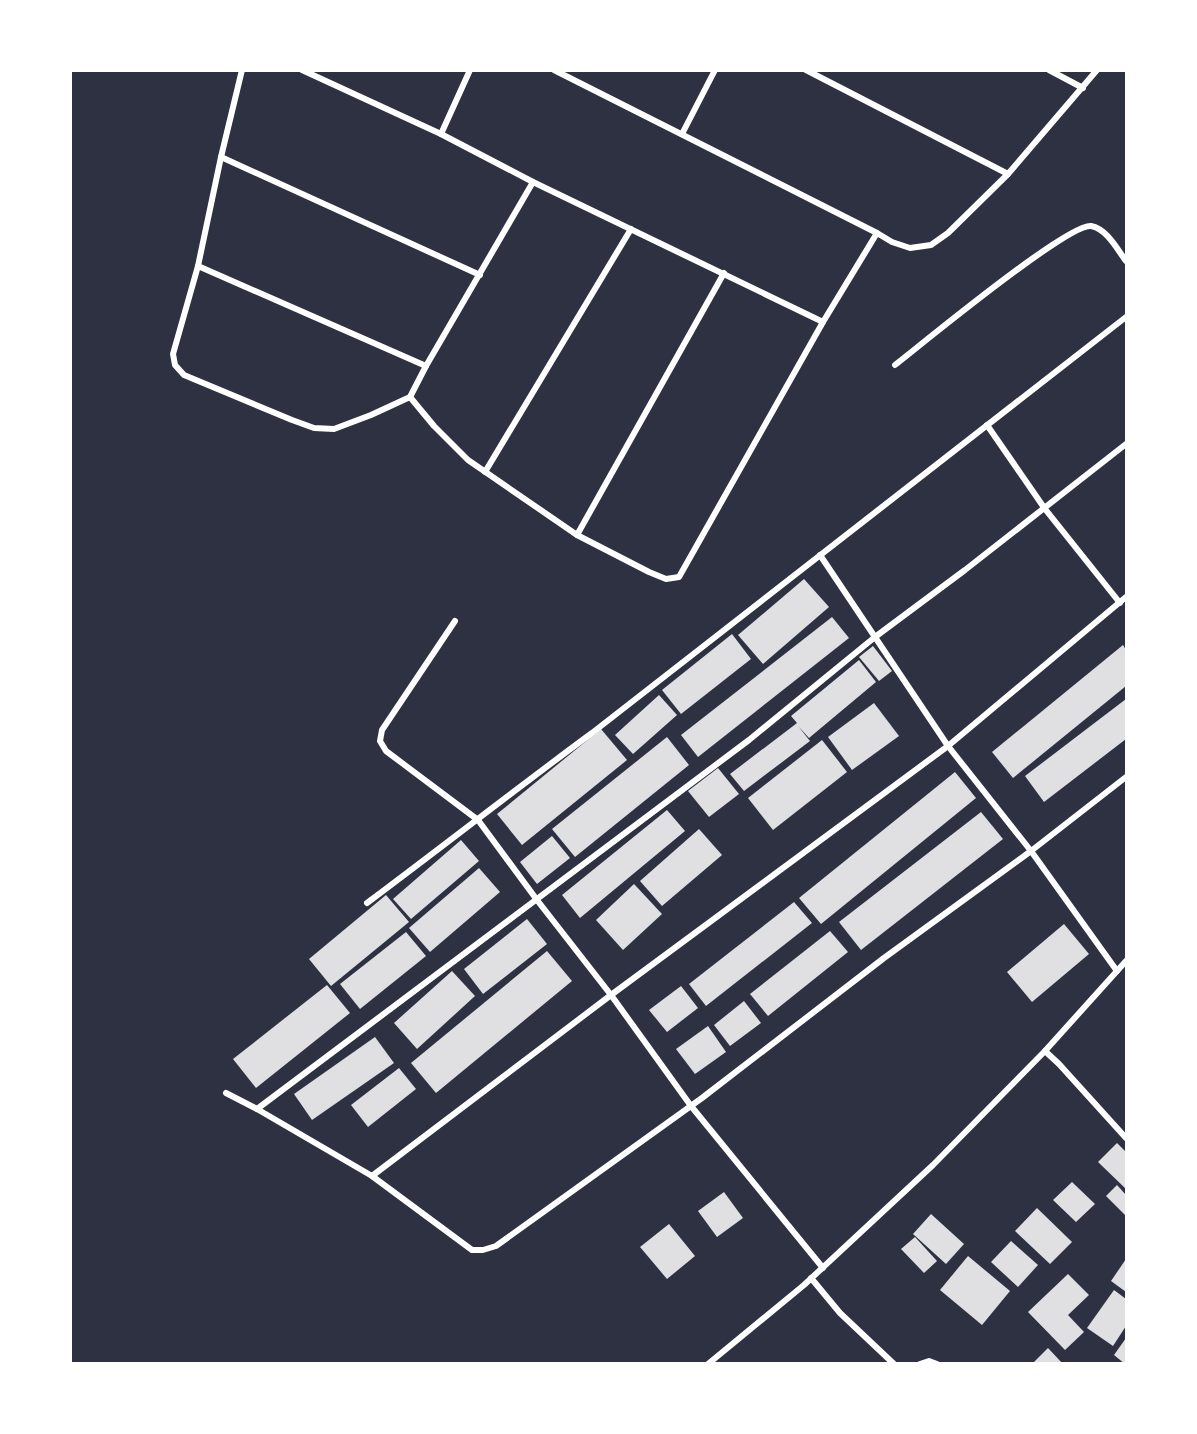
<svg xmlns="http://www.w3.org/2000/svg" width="1197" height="1434" font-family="'Space Grotesk',sans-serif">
<rect width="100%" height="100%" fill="#2d3142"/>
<g fill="#e0e0e3">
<polygon points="804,579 829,607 763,664 738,635"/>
<polygon points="832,617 849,638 698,757 681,735"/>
<polygon points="732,634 751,659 681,714 662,690"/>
<polygon points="1123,645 1126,650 1126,686 1013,778 992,752"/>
<polygon points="873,646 892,671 879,681 859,657"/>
<polygon points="859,660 876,682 809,738 798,726 810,741 744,791 730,774 797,723 791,716"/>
<polygon points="659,695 677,715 633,754 615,735"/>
<polygon points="1126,699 1126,739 1044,802 1025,776"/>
<polygon points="874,703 899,736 852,770 828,737"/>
<polygon points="601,729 627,760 522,845 497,814"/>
<polygon points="667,737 689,765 575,857 552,829"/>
<polygon points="822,740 847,772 773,830 748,798"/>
<polygon points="718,768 739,794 709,817 688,791"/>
<polygon points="955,772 976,798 821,924 799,898"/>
<polygon points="667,810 685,831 580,918 562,895"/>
<polygon points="981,812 1003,839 861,950 839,922"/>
<polygon points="699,829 722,855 662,906 640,881"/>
<polygon points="552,836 570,858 537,884 520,862"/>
<polygon points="461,840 479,861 411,919 393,899"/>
<polygon points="479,868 500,892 430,952 409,928"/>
<polygon points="634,884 662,914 623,950 596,920"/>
<polygon points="386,895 409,922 331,986 309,959"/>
<polygon points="794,902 812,923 706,1006 689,984"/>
<polygon points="527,919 547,944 483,994 464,969"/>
<polygon points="1064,924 1089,954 1032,1002 1007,972"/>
<polygon points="830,931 848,952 768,1016 750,994"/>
<polygon points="406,932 426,956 360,1009 340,984"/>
<polygon points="547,951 572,981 436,1093 411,1063"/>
<polygon points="452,971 475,996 417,1049 394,1023"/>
<polygon points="327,985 350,1013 256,1088 233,1059"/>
<polygon points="681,986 698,1008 667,1032 649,1010"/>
<polygon points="744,1001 761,1023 730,1046 714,1025"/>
<polygon points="708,1026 726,1052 695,1074 676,1049"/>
<polygon points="375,1037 394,1063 312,1120 294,1094"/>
<polygon points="399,1068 416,1089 368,1127 351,1105"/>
<polygon points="1117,1143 1126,1152 1126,1189 1098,1162"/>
<polygon points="1072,1182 1095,1204 1076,1222 1053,1200"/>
<polygon points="1117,1185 1126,1195 1126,1216 1106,1196"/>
<polygon points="724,1192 743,1218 717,1237 698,1211"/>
<polygon points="1037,1208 1072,1242 1050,1264 1015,1231"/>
<polygon points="931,1214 964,1244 946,1264 913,1234"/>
<polygon points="669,1224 695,1256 667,1279 640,1247"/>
<polygon points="915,1237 937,1261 924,1273 901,1249"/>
<polygon points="1011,1241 1038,1265 1018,1287 991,1262"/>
<polygon points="968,1256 1010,1291 982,1325 940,1290"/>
<polygon points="1126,1259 1126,1292 1111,1281"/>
<polygon points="1068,1274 1089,1295 1068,1315 1084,1332 1065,1350 1028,1312"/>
<polygon points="1114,1290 1126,1299 1126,1326 1113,1346 1087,1328"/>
<polygon points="1126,1338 1126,1364 1125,1364 1114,1355"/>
<polygon points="1048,1348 1063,1364 1032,1364"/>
</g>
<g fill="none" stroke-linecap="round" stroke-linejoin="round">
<g stroke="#fff" stroke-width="6">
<polyline points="242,70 221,157 198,266 173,354 175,365 184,375 292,420 314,428 334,429 371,415 410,397 426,366 533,182"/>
<polyline points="302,70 441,134 533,182 823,322"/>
<polyline points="554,70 877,233 892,242 910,248 931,245 948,233 1008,174 1097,70"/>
<polyline points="806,70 1008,174"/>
<polyline points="1049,70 1083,88"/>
<polyline points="441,134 470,70"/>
<polyline points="682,134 715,70"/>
<polyline points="221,157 480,275"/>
<polyline points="198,266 426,366"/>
<path d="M895 365C922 344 1068 223 1091 226 1107 229 1117 249 1126 261"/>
<polyline points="410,397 434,426 468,460 577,535 649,572 666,579 679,577 823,322 877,233"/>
<polyline points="987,425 1045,509 1120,603"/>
<polyline points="485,472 631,229"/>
<polyline points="577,535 724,273"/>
<polyline points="820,555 948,746 1031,851 1117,971"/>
<polyline points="455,621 382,730 380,741 386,751 478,820 537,900 611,995 691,1106 823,1268"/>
<path d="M367 903C442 847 516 789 592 733L1126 317"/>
<polyline points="1045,1051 1059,1064 1126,1138"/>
<polyline points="226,1093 257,1109 372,1176 472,1250 483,1250 496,1246 702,1098 884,958 1031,851 1126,777"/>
<polyline points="257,1109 749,740 875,637 965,570 1126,444"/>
<polyline points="372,1176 611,995 948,746 1126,597"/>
<polyline points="811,1278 840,1313 894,1364"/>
<polyline points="708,1364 804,1285 933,1165 1045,1051 1126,961"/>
<polyline points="920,1364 929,1361 937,1364"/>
</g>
</g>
<rect width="1197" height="1434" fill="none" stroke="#ffffff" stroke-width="144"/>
</svg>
